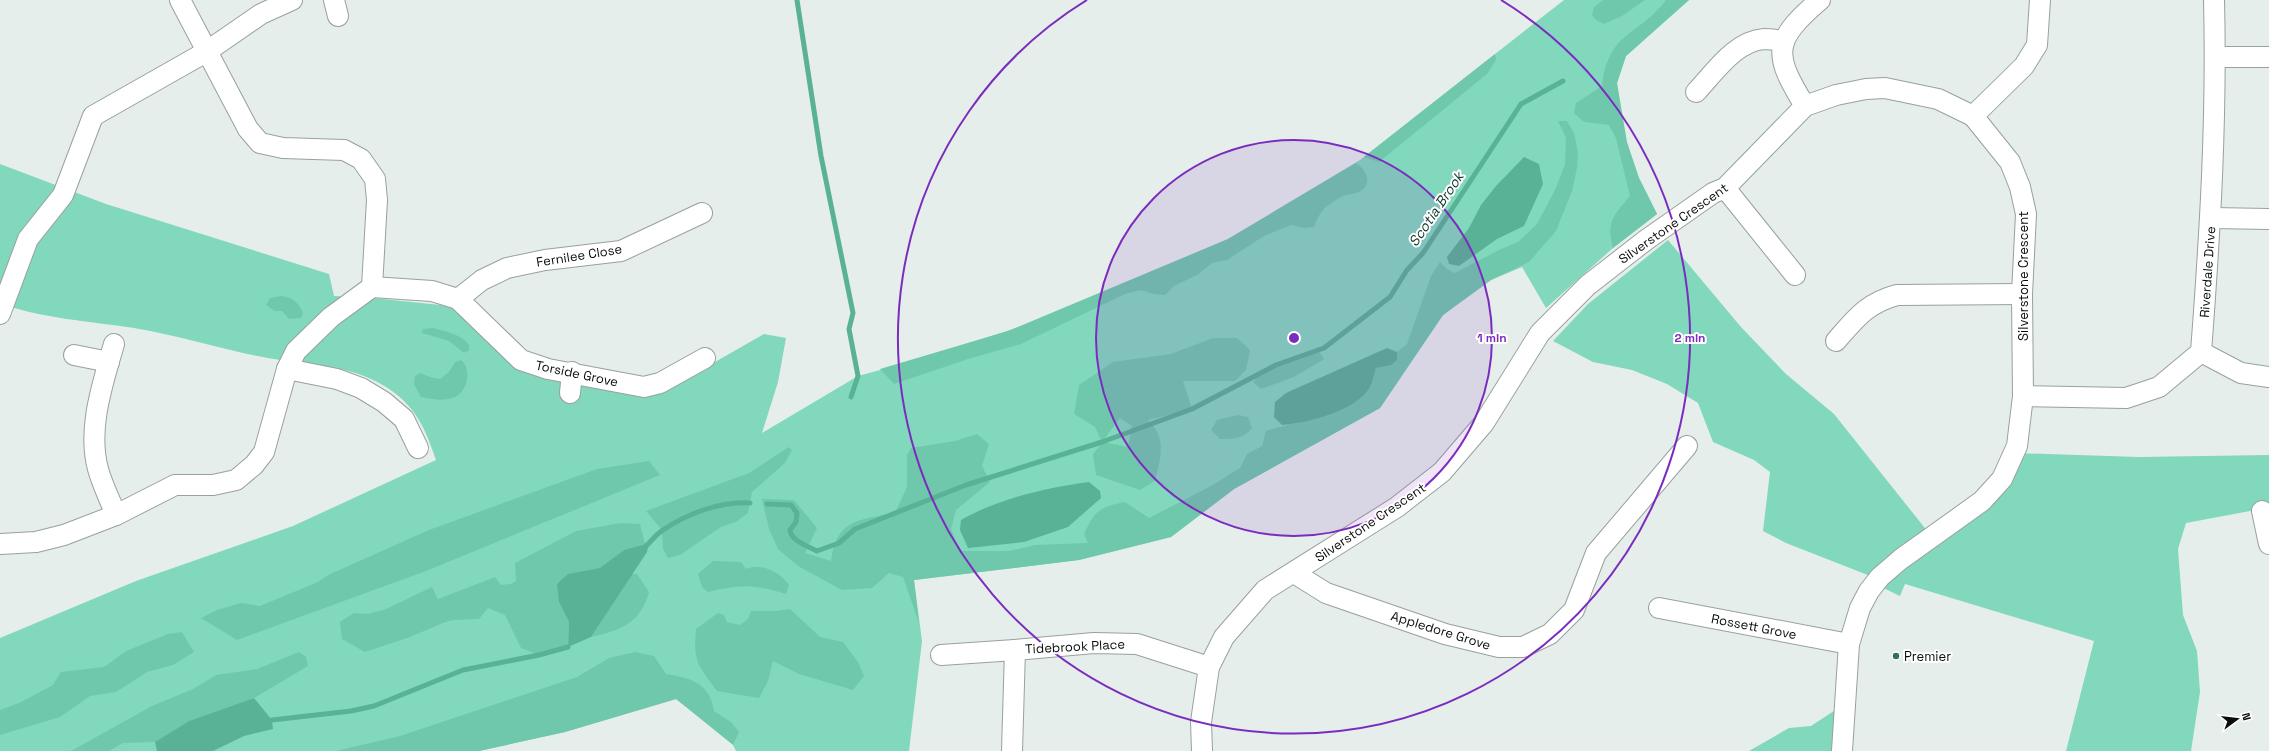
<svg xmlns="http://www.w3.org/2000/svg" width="2269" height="751" font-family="'Space Grotesk',sans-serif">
<rect width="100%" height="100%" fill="#e5eeea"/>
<g fill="#82d8bc">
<path d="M1564 0H1689L1626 56 1617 83 1625 138 1639 178 1657 214 1613 248 1546 308 1522 267 1491 280 1443 315 1380 408 1234 489 1171 537 1079 560 914 580 922 641 909 751H736L730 739 676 699 565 732 479 751H0V638L136 581 293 526 436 460C425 428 416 406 386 387 351 364 304 365 263 357 220 349 177 335 134 328 89 321 43 319 0 303V164L106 204 329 274 334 296 373 298 450 306 459 314 576 384 694 374 764 334 786 338 778 382 762 433 858 376 913 361 1035 322 1228 239 1360 160Z"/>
<polygon points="1668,240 1741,327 1786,374 1834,414 1932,537 1969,512 2014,453 2139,457 2269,455 2269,510 2250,511 2186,523 2178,549 2183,615 2197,651 2200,692 2191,751 2066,751 2094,641 1905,584 1900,596 1875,584 1878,579 1786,543 1763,531 1770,472 1754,460 1713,442 1698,403 1667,384 1632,370 1593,362 1553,341 1588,304"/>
<polygon points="1846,703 1842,751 1749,751 1789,728 1811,726"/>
</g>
<g fill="#70c8ac">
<polygon points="1603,0 1645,0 1622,16 1604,24 1596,20 1592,15 1594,7"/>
<path d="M1666 0H1689L1626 56 1617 83 1627 142 1639 178 1657 214 1613 248C1606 222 1613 216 1630 196L1616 138 1609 125 1584 122 1574 113 1576 103 1602 86C1609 30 1638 37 1666 0Z"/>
<polygon points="1495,54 1496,60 1487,74 1379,162 1364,157"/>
<path d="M1558 121H1567L1574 133 1578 152 1577 168 1572 191 1556 231 1529 262 1491 280 1443 315 1380 408 1234 489 1171 537 1079 560 914 580 919 623 903 577 889 573 872 588 842 590 798 566 778 549 769 529 762 499 794 500 817 528 805 553 831 561C836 519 859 520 895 513L907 487V455L911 448 955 441 977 434 989 444 982 466 990 482 956 510 951 529 960 551H1009L1035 545 1088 543 1084 534C1095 510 1100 507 1125 502L1149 518 1211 486 1240 468 1247 454 1262 446 1266 431C1295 421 1352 417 1370 388 1373 383 1374 374 1376 368L1397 360V352L1407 344 1431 276 1440 262 1447 269 1455 273 1501 249 1518 242 1537 224 1555 190 1565 164 1566 138Z"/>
<path d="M1356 163C1366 169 1374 185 1359 192 1354 194 1348 194 1343 196 1338 198 1332 203 1327 206 1320 212 1317 219 1314 227L1303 228 1291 225 1264 236 1227 260 1212 263 1197 275 1174 286 1165 295 1153 294 1141 290 1125 294 1021 344 968 359 894 384 880 369 1008 331 1228 239Z"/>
<path d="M281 296C292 297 300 303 303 314L301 318 289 319 282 311H275L266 305 270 298Z"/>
<path d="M433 328C446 332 460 333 469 345V350L464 353 449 341 422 333 423 329Z"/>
<path d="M1213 338H1237L1250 350 1246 370 1235 381H1183L1192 409 1148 420C1167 438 1161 458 1155 481L1140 490 1096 475 1093 454 1103 442 1128 447 1132 426 1120 418 1102 442 1095 427 1074 414 1079 385 1113 362 1171 354Z"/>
<path d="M1318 350 1324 359 1294 377 1261 389 1253 382C1266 363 1296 355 1318 350Z"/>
<path d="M461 360C472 369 468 391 455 397 445 402 431 399 421 397L414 384 415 376 420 373 430 377 440 379 449 372 455 362Z"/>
<path d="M1238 415 1248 417 1252 428C1243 439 1234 439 1220 439L1211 430 1217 420Z"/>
<polygon points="789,447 792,450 785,463 752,492 748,513 736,522 721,527 680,555 668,558 663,549 662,530 646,511 749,473"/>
<polygon points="649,461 660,475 426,571 237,640 201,618 217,610 241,603 260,606 318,582 328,575 429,530 597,469"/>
<polygon points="620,523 640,524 645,544 624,550 559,602 569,622 568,647 539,655 521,648 505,615 488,608 479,619 453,620 443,623 410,637 365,652 342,639 340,622 354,613 368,614 386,609 432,587 438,599 495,577 501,585 511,584 516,581 515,563 576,531"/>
<path d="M713 561 741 562 746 569C763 563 780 572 789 585L786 594C755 584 739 585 708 592L702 587 698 574Z"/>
<path d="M632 574H637L649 592C640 624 621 630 591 637Z"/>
<path d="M790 609 820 637 843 642 858 662 864 676 853 690 799 674 773 661 768 681 759 698 717 691C698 665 693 662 696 629L718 613 724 615 727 622 740 625 748 619 751 611H776Z"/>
<polygon points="182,632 194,652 173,665 147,672 116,692 90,696 60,717 0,735 0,710 19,703 53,685 61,672 104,667 126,651 168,634"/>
<polygon points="299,652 306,657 308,666 254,698 189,721 155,742 123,743 109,751 71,751 152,706 193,689 216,675 257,669"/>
<path d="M635 652 654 656 666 674C691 678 710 683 714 711L731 722 739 732 733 745 676 699 565 732 479 751H336L400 736 577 677 609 658Z"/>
</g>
<g fill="#5ab296">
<polygon points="1524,157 1539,164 1543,184 1524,226 1497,239 1459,266 1449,264 1447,257 1469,228 1481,205 1496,186"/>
<path d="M1387 348 1397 352V360L1391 365 1376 368C1374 374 1373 383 1369 389 1355 411 1307 423 1282 425L1274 417 1275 402 1286 393Z"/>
<path d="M1089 482 1100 491 1101 498 1068 527 1024 542 968 548 960 530 961 520C999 498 1046 488 1089 482Z"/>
<polygon points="649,543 647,552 591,637 568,647 569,622 559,602 557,584 568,574 600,568 624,550"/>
<polygon points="254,698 272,720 273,729 244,736 213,751 157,751 155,742 189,721"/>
</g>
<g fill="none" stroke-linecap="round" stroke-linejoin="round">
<g stroke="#5ab296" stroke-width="5">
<polyline points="797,0 821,156 853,313 849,329 858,376 851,397"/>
<path d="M767 504 791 505 797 513 796 522 790 530C791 541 808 546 817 551L839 543 855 529 966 485 1102 442 1192 409 1276 365 1324 348 1390 297 1407 270 1423 253 1521 104 1563 81"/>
<path d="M645 547C651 542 656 534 663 530 687 514 720 501 750 503"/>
<polyline points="272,720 351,711 374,706 463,670 539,655 568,647"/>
</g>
<defs>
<g id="minor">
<polyline points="180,0 248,129 260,143 283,148 344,150 361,159 375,179 377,200 372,287"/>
<polyline points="334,0 338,16"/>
<polyline points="2215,57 2269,57"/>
<path d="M1696 92C1714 73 1735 41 1764 39 1771 39 1777 40 1783 41"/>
<path d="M1805 106C1773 54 1772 41 1820 0"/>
<polyline points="1973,116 2024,66 2037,45 2040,0"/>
<polyline points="1725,188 1795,275"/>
<polyline points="2212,218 2269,219"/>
<polyline points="372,287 432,291 458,299 521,360 548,369 644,387 660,383 705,358"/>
<polyline points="458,299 482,280 507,268 545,260 621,251 702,213"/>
<polyline points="0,314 28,239 63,195 93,116 206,52 261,14 292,0"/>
<path d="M1836 341C1856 318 1867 303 1897 295L2022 294"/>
<path d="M114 344C103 383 87 428 98 469 102 484 110 500 116 515"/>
<polyline points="2201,352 2241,373 2269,377"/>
<polyline points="74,355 109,362"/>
<polyline points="287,369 337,379 361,388 384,402 404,419 418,448"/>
<polyline points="570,393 572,372"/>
<path d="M2023 396 2126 398 2159 387 2201 352C2210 234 2217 118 2214 0"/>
<polyline points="2262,511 2269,544"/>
<polyline points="0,544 36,542 64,535 116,515 175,485 213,485 236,480 254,465 264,452 287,369 296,351 331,317 372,287"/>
<polyline points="1294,573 1326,593 1445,634 1499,647 1523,647 1550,634 1574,610 1596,553 1687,446"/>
<polyline points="1659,608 1849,644"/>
<polyline points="941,655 1015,650"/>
<polyline points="1012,751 1015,650 1094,643 1137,644 1209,667"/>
<polyline points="1202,751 1201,722 1209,667 1224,637 1265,590 1397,507 1442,472 1484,423 1540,333 1588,285 1646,240 1713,193 1725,188 1805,106 1836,95 1866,89 1885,88 1938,99 1973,116 2010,162 2020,187 2026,214 2022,294 2023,396 2017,446 2002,479 1982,501 1901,559 1880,577 1869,591 1860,608 1849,644 1842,751"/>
</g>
</defs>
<use href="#minor" stroke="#98a19e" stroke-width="22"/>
<use href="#minor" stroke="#fff" stroke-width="20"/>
</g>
<circle cx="1294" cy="338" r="198" fill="#7b2cbf" fill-opacity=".12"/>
<g fill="none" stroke="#7b2cbf" stroke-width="2">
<circle cx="1294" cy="338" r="198"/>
<path d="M1501 0A396 396 0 1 1 1087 0"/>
</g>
<circle fill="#33715e" stroke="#fff" stroke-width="1.5" cx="1896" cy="656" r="4"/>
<g text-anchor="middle" stroke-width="4" stroke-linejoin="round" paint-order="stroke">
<g font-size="13" fill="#090c0b" stroke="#fff">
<text transform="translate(1673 223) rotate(-35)" y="5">Silverstone Crescent</text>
<text transform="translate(579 255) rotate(-9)" y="5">Fernilee Close</text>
<text transform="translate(2207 272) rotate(-86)" y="5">Riverdale Drive</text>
<text transform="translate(2023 276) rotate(-90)" y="5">Silverstone Crescent</text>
<text transform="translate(577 373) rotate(12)" y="5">Torside Grove</text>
<text transform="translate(1370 522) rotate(-34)" y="5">Silverstone Crescent</text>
<text transform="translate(1754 626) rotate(11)" y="5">Rossett Grove</text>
<text transform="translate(1441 630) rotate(17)" y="5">Appledore Grove</text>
<text transform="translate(1075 646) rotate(-3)" y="5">Tidebrook Place</text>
</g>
<g font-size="13" fill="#090c0b" stroke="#fff" text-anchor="start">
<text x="1904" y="661">Premier</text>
</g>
<g font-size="14" font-style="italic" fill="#0d362a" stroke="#fff">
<text transform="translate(1436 209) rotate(-56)" y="5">Scotia Brook</text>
</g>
</g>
<circle cx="1294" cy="338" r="6" fill="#7b2cbf" stroke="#fff" stroke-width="2"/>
<g font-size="12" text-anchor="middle" font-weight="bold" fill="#7b2cbf" stroke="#fff" stroke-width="4" stroke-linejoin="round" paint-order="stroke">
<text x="1492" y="342">1 min</text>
<text x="1690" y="342">2 min</text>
</g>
<g transform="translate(2237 719) rotate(75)" stroke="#ffffff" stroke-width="3" paint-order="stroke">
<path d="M0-3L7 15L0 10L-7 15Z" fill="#090c0b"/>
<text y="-6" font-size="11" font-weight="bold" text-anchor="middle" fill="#090c0b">N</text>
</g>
</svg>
